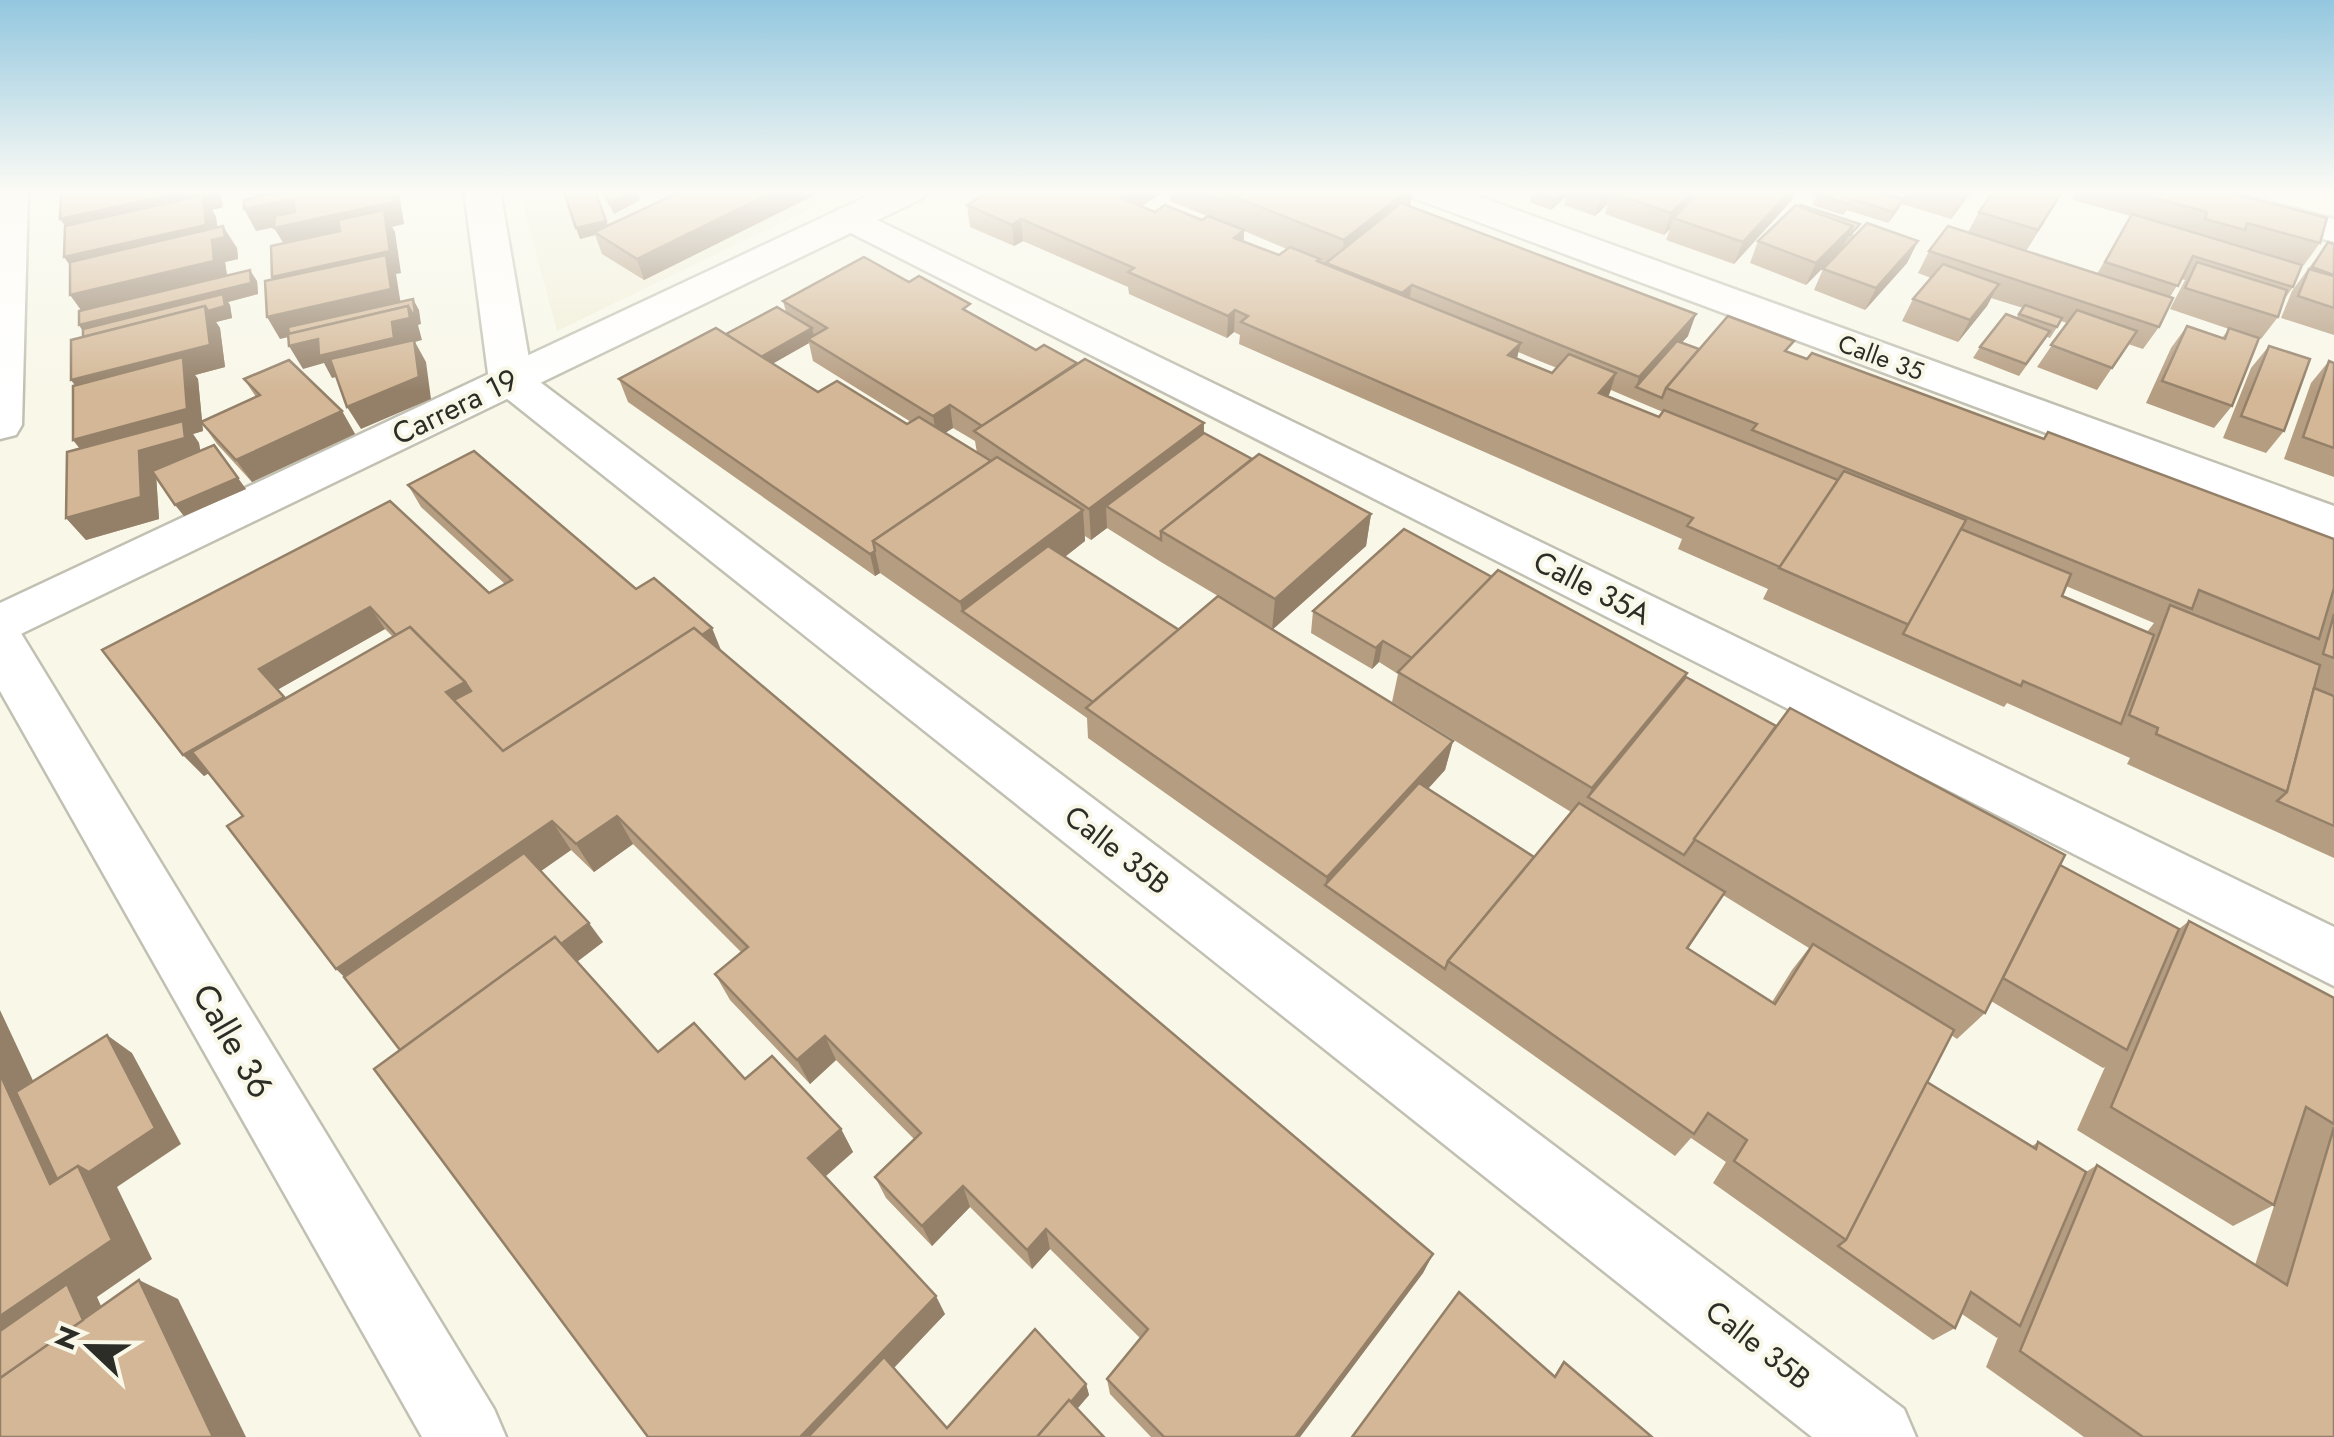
<svg xmlns="http://www.w3.org/2000/svg" width="2334" height="1437" font-family="Jost,sans-serif">
<rect width="100%" height="100%" fill="#f8f7e8"/>
<polygon fill="#f0efd8" points="530,190 849,190 557,331 520,194"/>
<g fill="none" stroke-linecap="round" stroke-linejoin="round">
<defs>
<g id="minor">
<polygon points="0,190 28,190 22,425 16,435 0,439"/>
<polygon points="464,190 500,190 532,376 1904,1409 1916,1437 1812,1437 496,390 489,381"/>
<polygon points="1409,190 1461,190 2334,506 2334,540 1414,198"/>
<polygon points="2164,190 2223,190 2334,219 2334,242 2169,198"/>
<polygon points="850,207 2334,927 2334,986 837,226 831,218 837,210"/>
<polygon points="0,625 19,630 494,1409 506,1437 422,1437 0,691"/>
</g>
<polygon id="tertiary" points="881,190 928,190 923,198 0,644 0,603"/>
</defs>
<use href="#minor" stroke="#c1c0b2" stroke-width="5"/>
<use href="#tertiary" stroke="#c1c0b2" stroke-width="5"/>
<use href="#minor" fill="#fff" fill-rule="evenodd"/>
<use href="#tertiary" fill="#fff" fill-rule="evenodd"/>
</g>
<g fill="#b59d81" fill-rule="evenodd">
<polygon points="64,190 220,190 223,207 212,210 216,217 217,228 237,248 238,259 225,262 227,275 257,281 258,294 228,302 230,305 232,318 216,322 220,328 225,367 195,375 198,379 202,421 256,397 244,379 342,411 355,434 252,482 217,444 202,423 203,431 193,434 199,443 200,451 246,489 184,516 156,477 159,519 86,540 66,518 80,449 73,440 75,385 71,380 83,337 83,331 79,325 81,311 70,265 64,257"/>
<polygon points="565,190 636,190 640,200 614,214 601,192 596,193 608,225 675,194 667,190 825,190 644,280 602,254 595,235 580,239"/>
<path d="M992 190H1166L1141 206 1155 212 1202 220 1207 216 1170 201V190H1413L1410 206 1688 336 1682 342 1699 349 1789 353 2334 539V858L2127 764 2130 758 2101 745 2007 703 2004 707 1763 599 1768 589 1678 549 1682 539 1239 344 1240 335 1234 332 1227 338 1129 294 1128 287 1023 241 1014 246 970 227 967 205ZM1244 231 1287 249 1279 255 1244 241ZM1518 352 1537 360 1557 368 1552 373 1517 359ZM1611 390 1632 399 1663 412 1659 417 1608 396ZM2066 586 2154 623 2147 632 2062 596Z"/>
<polygon points="1524,190 1796,190 1792,200 1734,264 1666,240 1670,229 1664,235 1605,214 1608,204 1595,216 1564,205 1567,196 1551,210 1530,202 1532,193"/>
<polygon points="1820,190 1897,190 1892,196 1903,199 1907,190 1973,190 1951,219 1902,204 1888,223 1847,210 1843,215 1812,205"/>
<polygon points="2064,190 2026,251 2097,274 2131,216 2072,200 2076,190 2220,190 2320,243 2304,265 2251,250 2293,287 2284,300 2278,317 2261,339 2259,338 2232,406 2214,428 2146,403 2171,348 2187,326 2222,338 2229,329 2170,309 2185,280 2181,279 2170,297 2159,327 2143,349 2128,344 2097,390 2037,367 2067,323 2061,321 2050,338 2047,337 2019,376 1973,358 1980,347 2016,318 2023,308 1991,298 1987,306 1958,342 1902,321 1913,299 1931,278 1918,273 1929,251 1968,232 1979,212"/>
<polygon points="1796,205 1855,235 1918,241 1907,263 1865,310 1814,290 1823,269 1845,246 1806,285 1750,263 1758,241"/>
<polygon points="2328,242 2334,244 2334,335 2281,318 2292,291"/>
<path d="M909 282 1036 350 1077 363 1204 423V433L1252 459 1371 514 1366 546 1272 630 1453 741 1445 770 1428 789 1534 857 1571 812 1392 702 1398 674 1379 662 1372 669 1311 633 1313 611 1683 680 2060 865 2179 929 2189 921 2334 998V1437H2084L1986 1367 1998 1337 1997 1338 1962 1314 1955 1328 1933 1340 1713 1183 1726 1162 1691 1138 1675 1156 1088 738 1087 718 880 573 875 576 628 402 619 379 786 312 783 301ZM809 343 813 361 911 422 907 424 818 392 772 364ZM953 428 975 441 977 453 945 433ZM1107 528 1161 562 1218 596 1179 630 1065 557 1085 541V536L1091 540ZM1723 895 1809 948 1792 970 1772 1002 1688 949ZM1991 1001 2103 1068 2105 1067 2077 1130 2233 1226 2274 1205 2293 1147 2255 1265 2097 1165 2086 1172 2038 1142 2031 1147 1927 1082 1951 1035 1957 1039 1985 1013Z"/>
<polygon points="2269,346 2284,431 2266,453 2223,438 2251,368"/>
<polygon points="2329,361 2334,363 2334,477 2284,459 2311,383"/>
<path d="M408 485 636 589 712 628 720 650 1433 1254 1423 1273 1300 1437H1151L1110 1394 1107 1379 1140 1338 1050 1249 1032 1269 970 1207 932 1246 886 1198 875 1177 914 1139 836 1060 810 1084 730 1000 715 974 741 952 633 844 594 872 571 850 541 871 603 942 577 962 658 1052 745 1079 841 1129 853 1152 825 1177 945 1314 894 1368 947 1428 1086 1384 1089 1395 1077 1409 1104 1437H648L400 1050 243 816 209 773 204 776 183 755 102 650 489 593 505 584 421 507ZM385 629 393 637 285 699 277 690Z"/>
</g>
<g fill="#948069">
<polygon points="193,190 220,190 223,207 212,210 216,217 219,239 223,226 237,248 238,259 225,262 228,283 86,317 70,295 80,279 64,257 76,241 60,219"/>
<polygon points="332,190 306,221 256,231 244,209"/>
<polygon points="392,190 398,190 399,192 404,224 392,227 395,232 401,273 396,274 402,311 280,339 267,317 285,299 272,277 287,249 274,228"/>
<polygon points="636,190 640,200 614,214 610,203"/>
<polygon points="777,190 825,190 644,280 637,259"/>
<polygon points="1134,190 1166,190 1122,220 1121,198"/>
<polygon points="1408,190 1413,190 1408,216 1341,269 1344,240"/>
<polygon points="1564,190 1568,190 1567,196 1551,210 1554,199"/>
<polygon points="1607,190 1624,190 1611,193 1608,204 1595,216 1601,195"/>
<polygon points="1695,190 1706,190 1673,218 1670,229 1664,235 1671,213"/>
<polygon points="1791,190 1796,190 1792,200 1734,264 1743,242"/>
<polygon points="1968,190 1973,190 1951,219 1962,198"/>
<polygon points="2064,190 2056,203 2025,252 2038,230"/>
<polygon points="1904,199 1898,210 1888,223 1893,212"/>
<polygon points="1021,219 1023,241 1014,246 1012,225"/>
<polygon points="606,221 611,232 594,232 595,235 580,239 576,228"/>
<polygon points="1853,226 1843,247 1806,285 1816,263"/>
<polygon points="1244,230 1243,252 1234,238"/>
<polygon points="1918,241 1907,263 1865,310 1876,288"/>
<polygon points="250,270 257,281 258,294 228,302 230,305 232,318 216,322 220,328 225,367 195,375 198,379 203,431 193,434 199,443 202,461 156,473 159,519 86,540 66,518 91,462 73,440 89,403 71,380 87,337 79,325"/>
<polygon points="1999,284 1987,306 1958,342 1970,320"/>
<polygon points="1412,285 1408,307 1398,315 1402,293"/>
<polygon points="413,299 419,310 421,324 418,325 422,340 415,342 426,362 431,399 361,429 347,407 406,360 332,378 324,363 303,369 289,346 408,306"/>
<polygon points="1235,310 1234,332 1227,338 1228,316"/>
<polygon points="1696,314 1688,336 1640,389 1636,387 1639,377"/>
<polygon points="812,328 815,339 808,339 809,343 758,372 755,360"/>
<polygon points="1521,343 1515,365 1508,355"/>
<polygon points="1616,373 1609,395 1592,415 1599,393"/>
<polygon points="950,405 953,428 937,438 933,416"/>
<polygon points="342,411 355,434 252,482 236,460"/>
<polygon points="1204,423 1203,455 1106,506 1107,528 1091,540 1089,509"/>
<polygon points="214,445 246,489 184,516 175,505"/>
<polygon points="1083,510 1085,541 979,623 962,611 960,602"/>
<polygon points="1371,514 1366,546 1272,630 1275,599"/>
<polygon points="875,551 880,573 875,576 870,554"/>
<polygon points="370,607 385,629 277,690 259,669"/>
<polygon points="712,628 721,650 523,781 509,760"/>
<polygon points="1383,641 1379,662 1372,669 1376,648"/>
<polygon points="1687,673 1672,703 1588,797 1592,788"/>
<polygon points="465,682 485,712 453,701 446,692"/>
<polygon points="284,697 301,719 204,776 183,755"/>
<polygon points="1453,741 1445,770 1334,891 1325,885 1327,877"/>
<polygon points="617,816 633,844 594,872 576,844"/>
<polygon points="552,821 571,850 363,995 336,969"/>
<polygon points="589,923 603,942 426,1075 407,1058"/>
<polygon points="0,1010 79,1179 78,1166 107,1035 132,1053 181,1144 117,1187 152,1259 97,1297 118,1344 0,1366 0,1316 50,1184 0,1103"/>
<polygon points="825,1036 836,1060 810,1084 797,1060"/>
<polygon points="841,1129 853,1152 821,1180 808,1158"/>
<polygon points="963,1186 970,1207 932,1246 922,1226"/>
<polygon points="1046,1229 1050,1249 1032,1269 1027,1250"/>
<polygon points="1433,1254 1423,1273 1300,1437 1295,1437"/>
<polygon points="139,1280 178,1299 246,1437 213,1437"/>
<polygon points="936,1296 945,1314 828,1437 800,1437"/>
<polygon points="1086,1384 1089,1395 1053,1437 1041,1437"/>
</g>
<g fill="#d3b796" stroke="#948069" stroke-width="2.5">
<polygon points="67,190 193,190 60,219 61,191"/>
<polygon points="274,190 293,190 259,197 258,193"/>
<polygon points="293,190 392,190 394,202 274,228 275,216 295,212 293,199 244,209 244,200"/>
<polygon points="574,190 595,190 606,221 576,228 564,192"/>
<polygon points="602,190 635,190 610,203"/>
<polygon points="684,190 777,190 637,259 594,232"/>
<polygon points="992,190 1134,190 1121,198 1155,212 1165,205 1202,220 1208,216 1244,230 1234,238 1279,255 1290,247 1320,259 1317,261 1521,343 1508,355 1552,373 1569,354 1616,373 1599,393 1659,417 1664,410 1838,480 1780,567 1687,526 1693,518 1241,322 1248,316 1235,310 1228,316 1128,272 1134,268 1021,219 1012,225 967,205"/>
<polygon points="1195,190 1225,190 1222,192 1222,201"/>
<polygon points="1225,190 1408,190 1344,240 1222,192"/>
<polygon points="1534,190 1564,190 1554,199 1533,191"/>
<polygon points="1587,190 1607,190 1601,195"/>
<polygon points="1615,190 1695,190 1671,213 1611,193"/>
<polygon points="1701,190 1791,190 1743,242 1673,218"/>
<polygon points="1820,190 1874,190 1904,199 1893,212 1852,199 1848,204 1816,194"/>
<polygon points="1936,190 1968,190 1962,198"/>
<polygon points="1994,190 2063,190 2038,230 1979,212"/>
<polygon points="2125,190 2220,190 2327,218 2320,243 2247,223 2245,230 2205,219 2207,212"/>
<polygon points="203,195 206,225 64,257 65,226"/>
<polygon points="1401,203 1696,314 1639,377 1412,285 1402,293 1326,263"/>
<polygon points="1796,205 1853,226 1816,263 1758,241"/>
<polygon points="1801,205 1860,224 1850,235 1849,235 1853,226 1800,207"/>
<polygon points="384,210 390,251 272,277 271,246 340,231 338,220"/>
<polygon points="2132,214 2302,265 2293,287 2193,256 2178,286 2105,262"/>
<polygon points="1867,223 1918,241 1876,288 1823,269"/>
<polygon points="223,226 225,237 212,240 214,261 70,295 70,262"/>
<polygon points="1948,226 2173,298 2159,327 1929,251"/>
<polygon points="2328,242 2334,244 2334,275 2312,267"/>
<polygon points="386,255 391,289 267,317 265,281"/>
<polygon points="864,257 909,282 919,276 970,304 963,309 1036,350 1044,345 1077,363 982,426 950,405 933,416 808,339 827,328 783,301"/>
<polygon points="2197,262 2287,290 2278,317 2185,288"/>
<polygon points="1943,264 1999,284 1970,320 1913,299"/>
<polygon points="2309,269 2334,276 2334,308 2298,296"/>
<polygon points="250,270 251,283 79,325 79,311"/>
<polygon points="223,294 225,306 208,311 205,306 83,337 83,329"/>
<polygon points="413,299 415,313 412,313 408,306 289,334 288,327"/>
<polygon points="2025,305 2062,318 2057,327 2019,314"/>
<polygon points="205,306 210,345 71,380 71,340"/>
<polygon points="408,306 410,318 392,322 394,338 319,356 318,339 289,346 288,334"/>
<polygon points="777,307 812,328 761,357 726,334"/>
<polygon points="2077,310 2137,331 2112,368 2051,345"/>
<polygon points="2006,314 2050,331 2026,364 1980,347"/>
<polygon points="1728,316 1794,341 1785,351 1807,359 1812,353 2044,439 2048,432 2334,539 2334,588 2319,639 2199,590 2192,609 1752,430 1757,424 1666,388"/>
<polygon points="2187,326 2225,339 2229,328 2259,338 2232,406 2162,381"/>
<polygon points="716,328 818,392 837,381 907,424 919,417 991,461 873,541 875,551 870,554 619,379"/>
<polygon points="414,340 419,377 347,407 330,359"/>
<polygon points="1677,341 1699,349 1666,388 1662,398 1636,387"/>
<polygon points="2269,346 2310,359 2284,431 2241,416"/>
<polygon points="183,357 187,409 73,440 73,386"/>
<polygon points="1085,359 1204,423 1089,509 974,431"/>
<polygon points="289,360 342,411 236,460 201,422 260,395 244,379"/>
<polygon points="2329,361 2334,363 2334,448 2303,437"/>
<polygon points="183,421 185,438 139,451 141,497 66,518 67,452"/>
<polygon points="1204,433 1252,459 1161,531 1161,540 1106,506"/>
<polygon points="214,445 238,478 175,505 152,471"/>
<polygon points="474,451 636,589 654,578 712,628 702,635 694,628 503,751 454,700 471,691 465,682 410,627 396,635 370,607 259,669 284,697 183,755 102,650 390,501 489,593 512,580 408,485"/>
<polygon points="1259,454 1371,514 1275,599 1161,531"/>
<polygon points="997,457 1083,510 960,602 873,541"/>
<polygon points="1844,471 1966,520 1909,625 1779,568"/>
<polygon points="1404,529 1492,577 1412,658 1383,641 1376,648 1313,611"/>
<polygon points="1961,529 2071,574 2062,596 2154,635 2121,724 2023,681 2021,686 1903,634"/>
<polygon points="1048,546 1179,630 1093,702 962,611"/>
<polygon points="1498,570 1687,673 1592,788 1398,672"/>
<polygon points="1218,596 1453,741 1327,877 1086,708"/>
<polygon points="2170,605 2320,665 2287,792 2156,734 2158,728 2129,715"/>
<polygon points="2334,614 2334,658 2323,654"/>
<polygon points="410,627 465,682 446,692 503,751 694,628 1433,1254 1295,1437 1164,1437 1107,1379 1148,1329 1046,1229 1027,1250 963,1186 922,1226 875,1177 921,1133 825,1036 797,1060 715,974 748,947 617,816 576,844 552,821 336,969 227,826 243,816 192,752"/>
<polygon points="1686,677 1776,726 1684,855 1588,797"/>
<polygon points="2314,688 2334,696 2334,826 2277,801 2287,792"/>
<polygon points="1790,708 2065,855 1985,1013 1694,839"/>
<polygon points="1419,783 1534,857 1448,961 1445,969 1325,885"/>
<polygon points="1579,803 1725,892 1687,948 1775,1004 1813,944 1954,1030 1846,1240 1734,1161 1747,1140 1708,1113 1694,1134 1448,961"/>
<polygon points="524,853 589,923 561,944 555,937 400,1050 344,977"/>
<polygon points="2060,865 2179,929 2127,1050 2003,978"/>
<polygon points="2189,921 2334,998 2334,1124 2306,1107 2274,1205 2111,1107"/>
<polygon points="555,937 658,1052 694,1023 745,1079 772,1056 841,1129 808,1158 936,1296 800,1437 648,1437 374,1069"/>
<polygon points="107,1035 155,1128 89,1172 78,1166 57,1179 16,1092"/>
<polygon points="0,1074 50,1184 78,1166 112,1240 0,1316"/>
<polygon points="1927,1082 2036,1149 2038,1142 2086,1172 2020,1326 1971,1292 1955,1328 1838,1246 1846,1240"/>
<polygon points="2334,1127 2334,1437 2143,1437 2020,1351 2097,1165 2287,1285"/>
<polygon points="139,1280 213,1437 0,1437 0,1378"/>
<polygon points="67,1284 83,1320 0,1378 0,1331"/>
<polygon points="1459,1292 1555,1377 1564,1362 1652,1437 1352,1437"/>
<polygon points="1035,1329 1086,1384 1071,1402 1069,1400 1037,1437 808,1437 884,1357 947,1428"/>
<polygon points="1069,1400 1104,1437 1037,1437"/>
</g>
<linearGradient id="sky" x2="0" y2="1"><stop stop-color="#93c7df"/><stop offset="0.49" stop-color="#fcfbf5"/><stop offset="1" stop-color="#fcfbf5" stop-opacity="0"/></linearGradient>
<rect width="2334" height="391" fill="url(#sky)"/>
<g text-anchor="middle" stroke-width="8" stroke-linejoin="round" paint-order="stroke">
<g font-size="25" fill="#2d2d27" stroke="#f8f7e8">
<text transform="translate(1881 357) rotate(20)" y="9">Calle 35</text>
</g>
<g font-size="30" fill="#2d2d27" stroke="#f8f7e8">
<text transform="translate(455 407) rotate(-26)" y="10">Carrera 19</text>
<text transform="translate(1592 588) rotate(27)" y="10">Calle 35A</text>
<text transform="translate(1117 850) rotate(38)" y="10">Calle 35B</text>
<text transform="translate(1758 1345) rotate(38)" y="10">Calle 35B</text>
</g>
<g font-size="35" fill="#2d2d27" stroke="#f8f7e8">
<text transform="translate(233 1041) rotate(60)" y="12">Calle 36</text>
</g>
</g>
<g transform="translate(90 1347) rotate(292)" stroke="#f8f7e8" stroke-width="8" paint-order="stroke">
<path d="M0-8L18 38L0 25L-18 38Z" fill="#2d2d27"/>
<text y="-15" font-size="28" font-weight="bold" text-anchor="middle" fill="#2d2d27">N</text>
</g>
</svg>
